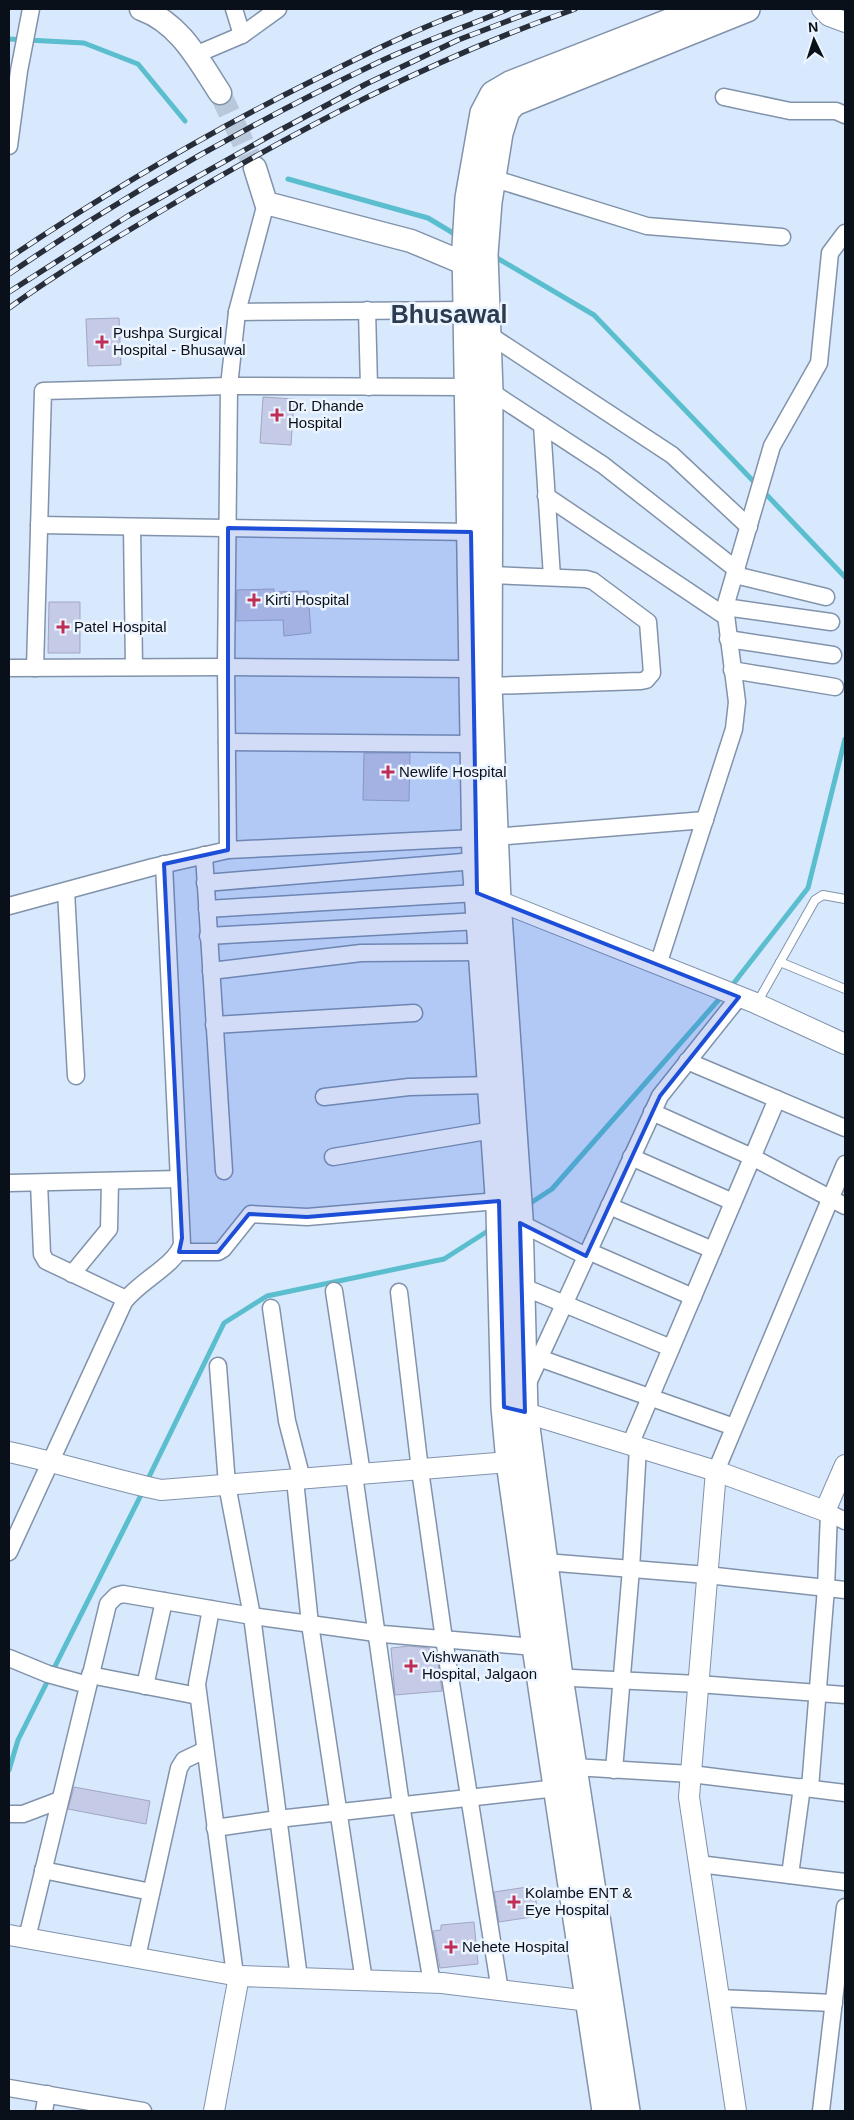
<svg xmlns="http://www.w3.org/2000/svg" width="854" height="2120" font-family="Arial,sans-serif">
<rect width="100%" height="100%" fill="#d8e8fd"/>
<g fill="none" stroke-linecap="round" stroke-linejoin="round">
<g stroke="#5abece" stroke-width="5">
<polyline points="9,39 84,43 138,64 185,121"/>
<polyline points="288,179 428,218 458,236"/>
<polyline points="492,255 594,315 757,485"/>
<polyline points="763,491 845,577"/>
<polyline points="730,988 808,888 845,739"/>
<polyline points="526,1206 552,1189 722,996"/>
<polyline points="147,1481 224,1323 267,1296 444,1259 491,1229"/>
<polyline points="9,1770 18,1740 143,1491"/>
</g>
</g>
<g fill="#c5cae7" stroke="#a1a6c3">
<polygon points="119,318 121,365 88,366 86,319"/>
<polygon points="263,397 294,399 291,445 260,443"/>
<polygon points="274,589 274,592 308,591 311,633 284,636 283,620 236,621 237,590"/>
<polygon points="49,602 80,602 80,653 48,653"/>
<polygon points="364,753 410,753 409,801 363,800"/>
<polygon points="409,1646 429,1648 430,1657 437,1656 442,1691 395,1695 391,1648"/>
<polygon points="74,1787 150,1801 146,1824 68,1809"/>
<polygon points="534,1886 538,1916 499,1922 494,1892"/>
<polygon points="474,1922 478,1964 440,1968 433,1931 441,1930 441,1925"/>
</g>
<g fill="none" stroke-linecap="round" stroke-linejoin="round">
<polyline stroke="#b9c8db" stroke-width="22" stroke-dasharray="22 11" stroke-linecap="butt" points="220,93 255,168"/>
<defs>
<g id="service">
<polyline points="780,962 845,989"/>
<polyline points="757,1003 815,900 823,895 845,899"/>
</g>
<g id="minor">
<polyline points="234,9 242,35"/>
<polyline points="195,55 242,35 278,9"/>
<polyline points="724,97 790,111 836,111 845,115"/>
<polyline points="9,146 19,71 31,9"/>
<polyline points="492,178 647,226 782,237"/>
<polyline points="367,310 369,387"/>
<polyline points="237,312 466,310"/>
<polyline points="488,334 672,455 749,527"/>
<polyline points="542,425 552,577"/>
<polyline points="546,496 725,616"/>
<polyline points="39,525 471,532"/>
<polyline points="132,527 134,667"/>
<polyline points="735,575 826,597"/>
<polyline points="725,607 831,622"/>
<polyline points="728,639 833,655"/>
<polyline points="9,668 226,667 471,669"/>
<polyline points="35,668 43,391 229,386 468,387 490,391 603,465 737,570"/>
<polyline points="732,670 835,687"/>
<polyline points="489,686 641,681 646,680 652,673 648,622 593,581 586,579 489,575"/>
<polyline points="227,742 472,744"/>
<polyline points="494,837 705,820"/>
<polyline points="228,850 226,667 229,386 237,312 266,203"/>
<polyline points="204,855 224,1171"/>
<polyline points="205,883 475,861"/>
<polyline points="66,891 76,1076"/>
<polyline points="9,906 153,867 228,850 474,838"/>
<polyline points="207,909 477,893"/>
<polyline points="208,936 479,921"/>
<polyline points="658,965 734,729 737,702 725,607 772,446 819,363 830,253 845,233"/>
<polyline points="211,971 361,953 481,952"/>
<polyline points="214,1025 414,1013"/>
<polyline points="687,1061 845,1128"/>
<polyline points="324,1097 409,1087 490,1085"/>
<polyline points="652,1112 752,1157 845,1206"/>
<polyline points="333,1157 493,1130"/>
<polyline points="631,1157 733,1202"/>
<polyline points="9,1183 179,1179"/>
<polyline points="39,1183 42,1254 46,1261 126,1299"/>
<polyline points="609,1206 713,1250"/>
<polyline points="520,1223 586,1256"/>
<polyline points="588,1251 693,1297"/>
<polyline points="179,1252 218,1252 223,1249 251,1214 307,1217 498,1201"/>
<polyline points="72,1274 109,1229 110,1181"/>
<polyline points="521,1286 671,1348"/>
<polyline points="334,1291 362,1474"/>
<polyline points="399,1292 420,1470 444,1639 500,1991"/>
<polyline points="271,1308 287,1421 302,1479"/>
<polyline points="539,1358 734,1427"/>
<polyline points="218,1366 227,1485 252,1616 299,1978"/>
<polyline points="527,1385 660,1096 739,997"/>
<polyline points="630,1445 777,1099"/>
<polyline points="716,1471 845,1164"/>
<polyline points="354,1475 401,1805 432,1983"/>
<polyline points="295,1480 310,1624 364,1981"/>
<polyline points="825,1511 845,1521"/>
<path d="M9 1552 124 1302C138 1282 176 1265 182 1244L164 864"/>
<polyline points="545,1562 707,1575 845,1590"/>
<polyline points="211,1609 197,1684 235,1975"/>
<polyline points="9,1658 48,1674 88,1685"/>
<polyline points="90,1675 198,1696"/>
<polyline points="551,1677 698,1684 845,1695"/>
<polyline points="145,1686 164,1601"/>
<polyline points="574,1767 691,1774 845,1793"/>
<polyline points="614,1770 631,1569 638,1447"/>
<polyline points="810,1788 826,1588 829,1513"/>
<polyline points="9,1814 23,1814 60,1800"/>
<polyline points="215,1828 278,1819 557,1788"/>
<polyline points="699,1864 845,1882"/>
<polyline points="43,1870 151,1892"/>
<polyline points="790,1875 802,1787"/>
<polyline points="27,1938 108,1604 116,1596 123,1594 252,1616 383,1634 535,1647"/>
<polyline points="137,1957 179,1768 184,1760 205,1750"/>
<polyline points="719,1998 834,2003"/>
<polyline points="9,2088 143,2111"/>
<polyline points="44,2111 47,2094"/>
<polyline points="821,2111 845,1907"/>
</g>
<g id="tertiary">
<polyline points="822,9 829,16 845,22"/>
<polyline points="486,896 753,1002 845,1044"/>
<polyline points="513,1409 716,1471 825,1511 845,1465"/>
<path d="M9 1452C60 1463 110 1479 161 1490L509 1462"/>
<polyline points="716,1471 689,1797 736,2111"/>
<polyline points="9,1935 239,1976"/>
<polyline points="214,2111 239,1976 442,1983 589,2001"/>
</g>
<g id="secondary">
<path d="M141 9C180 23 199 61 220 93"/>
<polyline points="255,168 266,203 411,241 466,264"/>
</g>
<g id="primary">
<polyline points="605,2111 535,1647 509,1462 504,1407 499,1210 475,861 465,246 468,198 483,113 493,94 510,84 702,9"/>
<polyline points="627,2111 560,1677 525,1412 520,1217 498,901 489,686 490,391 485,254 489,202 500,133 507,111 514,103 747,9"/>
</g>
</defs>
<use href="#service" stroke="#8193ab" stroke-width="10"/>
<use href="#minor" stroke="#8193ab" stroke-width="19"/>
<use href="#tertiary" stroke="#8193ab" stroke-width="22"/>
<use href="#secondary" stroke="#8193ab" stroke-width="25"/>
<use href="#primary" stroke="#8193ab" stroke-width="28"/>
<use href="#service" stroke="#fff" stroke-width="8"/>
<use href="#minor" stroke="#fff" stroke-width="16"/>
<use href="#tertiary" stroke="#fff" stroke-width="20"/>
<use href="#secondary" stroke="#fff" stroke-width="22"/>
<use href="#primary" stroke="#fff" stroke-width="25"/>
<defs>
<g id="rail">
<path d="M9 258C106 193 207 133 312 81 364 55 416 29 471 9"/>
<path d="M9 274C126 194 251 123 379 62 421 42 466 27 508 9"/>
<polyline points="9,292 128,216 273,134 366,84 458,40 539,9"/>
<path d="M9 308C60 271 114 239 168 207 298 129 432 59 575 9"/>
</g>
</defs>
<use href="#rail" stroke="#272e39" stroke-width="5.5"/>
<use href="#rail" stroke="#ecf5ff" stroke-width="4" stroke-dasharray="11" stroke-linecap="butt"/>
</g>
<path fill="#1d4ed8" fill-opacity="0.2" stroke="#1d4ed8" stroke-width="4" stroke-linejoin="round" d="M228 528 471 532 477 893 739 997 660 1096 586 1256 520 1223 525 1412 504 1407 499 1201 307 1217 249 1214 218 1252H179L182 1238 164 864 228 850Z"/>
<g fill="#be2e57" stroke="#ecf5ff" stroke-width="2">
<path d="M99.5 334.5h5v5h5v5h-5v5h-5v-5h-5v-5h5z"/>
<path d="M274.5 407.5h5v5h5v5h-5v5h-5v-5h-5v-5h5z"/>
<path d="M251.5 592.5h5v5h5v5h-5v5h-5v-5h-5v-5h5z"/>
<path d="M60.5 619.5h5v5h5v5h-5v5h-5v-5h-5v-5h5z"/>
<path d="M385.5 764.5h5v5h5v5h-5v5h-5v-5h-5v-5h5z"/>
<path d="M408.5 1658.5h5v5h5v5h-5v5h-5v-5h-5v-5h5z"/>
<path d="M511.5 1894.5h5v5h5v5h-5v5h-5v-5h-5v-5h5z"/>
<path d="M448.5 1939.5h5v5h5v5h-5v5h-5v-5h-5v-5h5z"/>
</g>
<g text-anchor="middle" stroke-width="5" stroke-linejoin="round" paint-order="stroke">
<g font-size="15" fill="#0a1019" stroke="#ecf5ff" text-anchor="start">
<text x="113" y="338">Pushpa Surgical<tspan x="113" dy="17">Hospital - Bhusawal</tspan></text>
<text x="288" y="411">Dr. Dhande<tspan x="288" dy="17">Hospital</tspan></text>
<text x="265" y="605">Kirti Hospital</text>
<text x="74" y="632">Patel Hospital</text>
<text x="399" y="777">Newlife Hospital</text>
<text x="422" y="1662">Vishwanath<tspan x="422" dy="17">Hospital, Jalgaon</tspan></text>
<text x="525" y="1898">Kolambe ENT &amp;<tspan x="525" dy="17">Eye Hospital</tspan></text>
<text x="462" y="1952">Nehete Hospital</text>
</g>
<g font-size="25" font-weight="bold" fill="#2c3c50" stroke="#ecf5ff">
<text x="449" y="323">Bhusawal</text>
</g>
</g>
<rect width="854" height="2120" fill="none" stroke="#0a1019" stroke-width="20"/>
<g transform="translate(814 40) rotate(356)" stroke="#ecf5ff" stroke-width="4" paint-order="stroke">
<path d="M0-4L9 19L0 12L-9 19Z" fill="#0a1019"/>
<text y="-8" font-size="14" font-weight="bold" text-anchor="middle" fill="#0a1019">N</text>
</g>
</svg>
